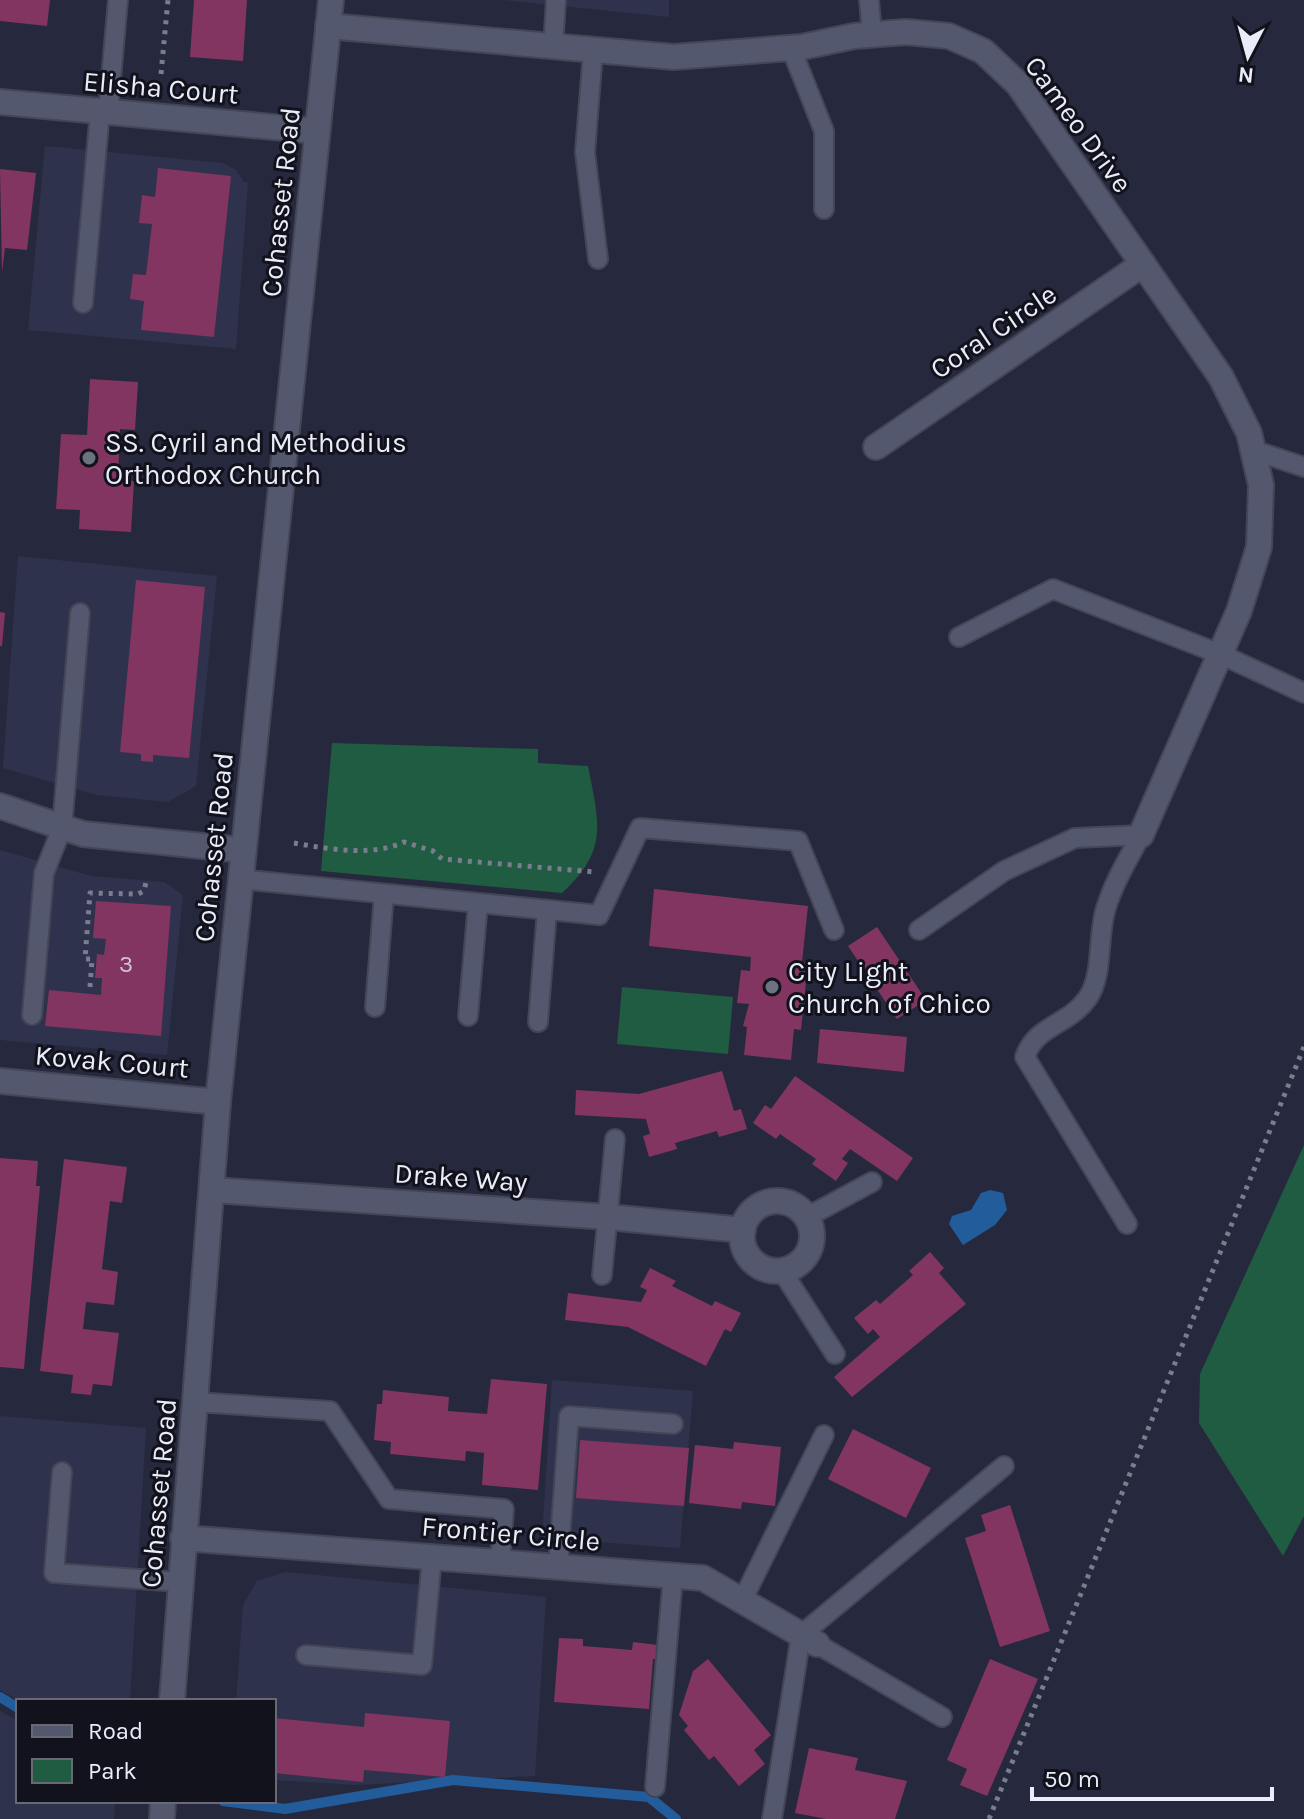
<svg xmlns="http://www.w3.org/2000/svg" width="1304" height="1819" font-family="Karla,sans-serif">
<rect width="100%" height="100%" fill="#26293d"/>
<g fill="#2f324c">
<polygon points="503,0 669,0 669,17"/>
<polygon points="45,146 222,163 236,170 244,182 248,182 236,349 28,330"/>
<polygon points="18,556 217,576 196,786 168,802 97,795 3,768"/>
<polygon points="0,850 91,876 164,882 183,895 167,1055 0,1040"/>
<polygon points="552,1380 693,1391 680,1548 542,1538"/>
<polygon points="0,1416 146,1428 130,1701 20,1701 0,1690"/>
<polygon points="285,1572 546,1597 535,1776 355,1785 274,1780 274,1701 236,1701 243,1605 257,1581"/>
<polygon points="0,1711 18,1721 18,1801 115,1801 114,1819 0,1819"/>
</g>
<g fill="#1f5c42">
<path d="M332 743 538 749V763L588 766C599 823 609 850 562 893L321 871Z"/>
<polygon points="622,987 733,997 728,1054 617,1044"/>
<polygon points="1304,1145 1304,1516 1283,1556 1199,1423 1200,1374"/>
</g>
<polygon fill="#235c9b" points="990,1190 1003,1193 1007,1210 995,1225 963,1245 949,1224 952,1216 971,1210 981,1193"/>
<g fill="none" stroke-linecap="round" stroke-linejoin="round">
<g stroke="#235c9b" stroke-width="10">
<polyline points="0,1697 18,1708"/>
<polyline points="223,1801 285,1809 453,1780 649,1797 676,1819"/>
</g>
</g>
<g fill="#823560">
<polygon points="0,0 50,0 47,26 0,21"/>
<polygon points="194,0 247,0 243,61 190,57"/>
<polygon points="158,168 231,176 214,337 141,330 144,301 130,299 133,274 146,275 152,224 139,223 142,195 155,197"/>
<polygon points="0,169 36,173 27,250 5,248 2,272"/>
<polygon points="90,379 138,382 135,430 120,429 118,480 134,481 131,532 79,529 80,510 56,509 61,434 87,435"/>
<polygon points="136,580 205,587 189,758 153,755 153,762 141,761 141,754 120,752"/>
<polygon points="0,612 5,613 2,646 0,646"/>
<polygon points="654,889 808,906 802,962 808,963 801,1030 794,1029 791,1060 744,1055 747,1027 743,1026 749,1004 737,1003 741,970 750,971 751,957 649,946"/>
<polygon points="96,901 171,906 161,1036 45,1026 49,990 101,995 102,978 95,978 97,954 104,955 106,939 93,938"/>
<polygon points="877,927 926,1000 897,1019 848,946"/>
<polygon points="820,1029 907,1037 904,1072 817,1063"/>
<polygon points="722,1071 734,1111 741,1109 747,1129 719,1137 717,1131 675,1143 677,1149 649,1157 643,1136 650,1134 646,1119 575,1115 576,1090 639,1094"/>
<polygon points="795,1076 913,1158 897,1181 850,1149 842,1159 848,1163 836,1181 812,1164 816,1159 780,1134 776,1139 753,1123 765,1105 771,1109"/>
<polygon points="0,1158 38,1161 36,1186 40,1186 24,1369 0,1367"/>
<polygon points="64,1159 127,1167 122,1203 110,1201 102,1269 118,1272 114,1305 86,1302 83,1329 119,1333 112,1386 93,1384 91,1395 71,1393 73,1375 40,1371"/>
<polygon points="930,1252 944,1268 939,1273 966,1304 852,1397 834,1377 880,1337 873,1329 868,1334 854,1318 876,1300 880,1304 913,1275 909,1271"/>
<polygon points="650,1268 676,1281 672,1286 712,1306 715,1301 741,1313 731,1332 725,1329 706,1366 628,1327 565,1320 568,1293 641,1302 647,1290 640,1287"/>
<polygon points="491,1379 547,1384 538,1490 482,1485 484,1453 466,1451 465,1461 390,1454 391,1442 374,1440 377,1404 382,1404 383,1390 449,1397 448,1411 487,1414"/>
<polygon points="853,1429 931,1468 906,1518 828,1479"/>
<polygon points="580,1440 689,1448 684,1506 576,1498"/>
<polygon points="734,1442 781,1447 775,1506 742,1502 741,1509 689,1503 695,1445 733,1449"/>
<polygon points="1010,1505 1050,1631 1000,1647 965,1538 986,1531 981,1515"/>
<polygon points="559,1638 583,1639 583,1646 632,1650 633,1642 658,1645 656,1659 653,1659 649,1709 554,1702"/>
<polygon points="708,1659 771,1735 754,1750 765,1764 739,1786 714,1756 709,1760 684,1730 688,1726 679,1715 693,1671"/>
<polygon points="990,1659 1038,1679 987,1796 960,1785 967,1769 947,1760"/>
<polygon points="365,1713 450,1721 445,1777 364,1770 363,1782 274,1773 274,1718 364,1727"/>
<polygon points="809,1748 858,1758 855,1770 907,1781 895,1819 826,1819 795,1813"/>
</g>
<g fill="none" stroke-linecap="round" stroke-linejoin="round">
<defs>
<g id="lane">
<polyline points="869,0 872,34"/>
<polyline points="553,48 556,0"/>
<polyline points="791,48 824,131 824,209"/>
<polyline points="593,52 585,152 598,259"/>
<polyline points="108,112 118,0"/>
<polyline points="83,303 100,111"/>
<polyline points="1253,450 1304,467"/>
<polyline points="959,637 1053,589 1220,654 1304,693"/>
<polyline points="239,879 599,915 640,828 798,841 834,930"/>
<polyline points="919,930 1004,871 1075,838 1141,835"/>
<polyline points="375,1007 384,894"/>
<polyline points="32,1015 44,873 62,828 80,613"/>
<polyline points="468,1016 478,903"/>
<polyline points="538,1022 547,910"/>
<polyline points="807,1217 872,1182"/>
<path d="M1127 1224 1025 1057C1035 1026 1068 1025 1087 999 1104 976 1097 936 1106 908 1114 882 1128 859 1141 835"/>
<polyline points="782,1271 835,1354"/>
<polyline points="602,1275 615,1139"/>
<polyline points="195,1402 330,1411 389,1499 504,1509 500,1562"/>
<polyline points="62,1472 54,1573 180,1582"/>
<polyline points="558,1567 569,1416 673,1424"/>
<polyline points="742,1601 824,1435"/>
<polyline points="817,1644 942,1717"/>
<polyline points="306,1655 422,1665 432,1557"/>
<polyline points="655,1787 673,1576"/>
<polyline points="772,1819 801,1635 1004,1466"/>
</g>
<g id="street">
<polyline points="328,26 674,57 802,47 854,36 906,32 949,36 983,51 1018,84 1221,377 1249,433 1261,485 1259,547 1239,611 1141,835"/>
<polyline points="0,102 317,131"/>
<polyline points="876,447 1143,264"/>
<polyline points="0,806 83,834 242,850"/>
<polyline points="0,1081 218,1102"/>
<polyline points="212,1190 608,1217 743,1230"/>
<circle cx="777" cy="1236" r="35"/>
<polyline points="183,1538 703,1578 817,1644"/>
</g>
<g id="secondary">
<polyline points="172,1701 218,1102 331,0"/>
<polyline points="162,1819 163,1801"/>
</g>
</defs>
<use href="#lane" stroke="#444657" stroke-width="22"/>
<use href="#street" stroke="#444657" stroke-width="28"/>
<use href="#secondary" stroke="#444657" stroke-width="28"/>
<g stroke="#7a7d8e" stroke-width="5" stroke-dasharray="4 6" stroke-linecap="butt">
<polyline points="161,74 168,0"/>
<path d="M294 843C328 849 372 857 404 842L433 851 442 859 595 872"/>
<polyline points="90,987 92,959 85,959 90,893 138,894 144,891 147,878"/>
<polyline points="989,1819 1304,1047"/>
</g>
<use href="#lane" stroke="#54586e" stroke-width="18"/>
<use href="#street" stroke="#54586e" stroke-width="24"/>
<use href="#secondary" stroke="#54586e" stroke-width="24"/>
</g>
<g fill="#6b7280" stroke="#11121b" stroke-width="3">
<circle cx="89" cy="458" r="8"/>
<circle cx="772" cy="987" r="8"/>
</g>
<g text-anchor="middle" stroke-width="6" stroke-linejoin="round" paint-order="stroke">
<g font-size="24" fill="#d0bed4">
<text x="126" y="972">3</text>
</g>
<g font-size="28" fill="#eaecfa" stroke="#11121b">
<text transform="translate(161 87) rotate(5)" y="10">Elisha Court</text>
<text transform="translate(1079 124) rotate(54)" y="10">Cameo Drive</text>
<text transform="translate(280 202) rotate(-84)" y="10">Cohasset Road</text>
<text transform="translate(993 331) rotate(-34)" y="10">Coral Circle</text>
<text transform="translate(213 847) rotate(-84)" y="10">Cohasset Road</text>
<text transform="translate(112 1061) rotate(5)" y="10">Kovak Court</text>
<text transform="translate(461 1177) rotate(4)" y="10">Drake Way</text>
<text transform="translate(158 1493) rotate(-85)" y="10">Cohasset Road</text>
<text transform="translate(511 1533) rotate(5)" y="10">Frontier Circle</text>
</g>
<g font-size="28" fill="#eaecfa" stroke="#11121b" text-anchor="start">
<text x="105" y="452">SS. Cyril and Methodius<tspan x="105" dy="32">Orthodox Church</tspan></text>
<text x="788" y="981">City Light<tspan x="788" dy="32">Church of Chico</tspan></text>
</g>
</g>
<rect x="16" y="1699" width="260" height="104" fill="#11121b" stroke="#686974" stroke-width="2"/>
<rect x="32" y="1725" width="40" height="12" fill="#54586e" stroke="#686974" stroke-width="2"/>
<text x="88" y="1739" font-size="24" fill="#eaecfa">Road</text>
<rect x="32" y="1759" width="40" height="24" fill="#1f5c42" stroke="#686974" stroke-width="2"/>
<text x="88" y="1779" font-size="24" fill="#eaecfa">Park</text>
<g transform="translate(1248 56) rotate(186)" stroke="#11121b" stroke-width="6" paint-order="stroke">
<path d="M0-6L14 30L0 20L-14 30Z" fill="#eaecfa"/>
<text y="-12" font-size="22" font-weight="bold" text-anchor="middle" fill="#eaecfa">N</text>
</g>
<path d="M1032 1787v12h240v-12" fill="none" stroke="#eaecfa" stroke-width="4"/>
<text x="1044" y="1787" font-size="24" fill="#eaecfa" stroke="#11121b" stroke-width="6" paint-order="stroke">50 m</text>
</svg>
